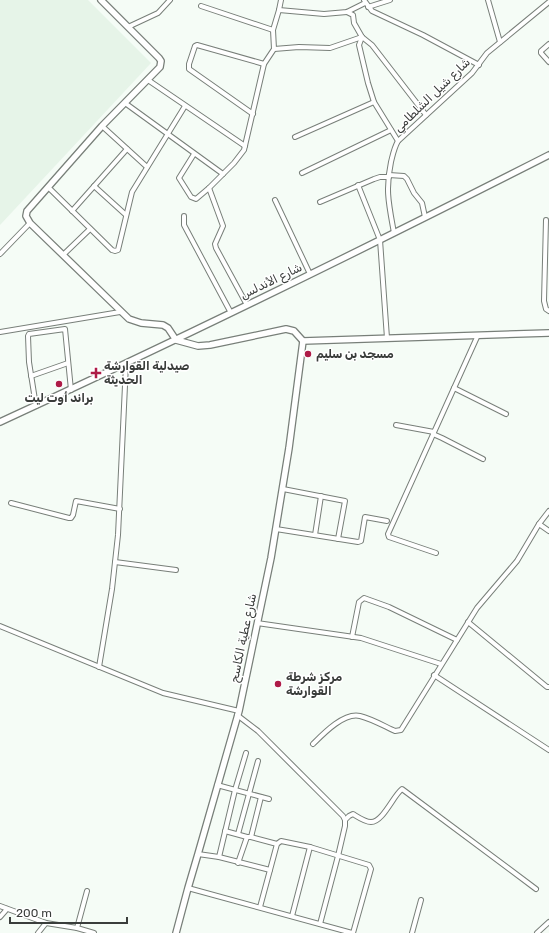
<svg xmlns="http://www.w3.org/2000/svg" width="549" height="933" font-family="Rubik,Vazirmatn,sans-serif">
<rect width="100%" height="100%" fill="#f5fcf6"/>
<polygon fill="#e6f4e8" points="0,0 88,0 151,63 0,225"/>
<g fill="none" stroke-linecap="round" stroke-linejoin="round">
<defs>
<g id="street">
<polyline points="364,0 372,11 423,35 479,65"/>
<polyline points="488,0 500,42"/>
<polyline points="201,6 273,30"/>
<polyline points="368,7 390,0"/>
<polyline points="279,10 324,14 347,12 365,3"/>
<polyline points="347,12 353,15 354,23 362,37 372,45 426,115"/>
<polyline points="128,27 158,13 170,0"/>
<polyline points="362,37 359,45 368,83 374,102 398,141"/>
<polyline points="549,44 541,51 541,53 549,62"/>
<polyline points="274,49 299,47 330,48 362,37"/>
<polyline points="148,80 245,146"/>
<polyline points="125,103 223,174"/>
<polyline points="253,114 189,69 189,64 195,46 197,45 264,64"/>
<polyline points="102,126 147,167"/>
<polyline points="295,137 374,102"/>
<polyline points="194,154 179,178 191,197 196,199 209,188 234,163 244,150 264,64 274,49 273,30 279,10 281,0"/>
<polyline points="302,173 391,130"/>
<polyline points="389,175 404,176 407,179 414,193 422,203 425,217"/>
<polyline points="358,185 380,240 387,338"/>
<polyline points="94,186 126,215"/>
<polyline points="48,187 112,250 115,251 118,250 132,192 185,106"/>
<polyline points="209,188 223,226 215,244 216,248 247,305"/>
<polyline points="275,200 310,274"/>
<polyline points="320,202 374,179 380,177 389,177"/>
<polyline points="72,211 127,149"/>
<polyline points="184,216 184,225 231,313"/>
<polyline points="546,220 544,301 546,309 549,311"/>
<path d="M394 233C389 205 385 190 391 162 393 154 394 148 398 141L472 73 487 53 549 2"/>
<polyline points="0,254 30,223"/>
<polyline points="63,255 90,229"/>
<polyline points="0,332 120,312"/>
<polyline points="31,376 68,363"/>
<polyline points="454,388 506,414"/>
<polyline points="36,406 29,362 28,336 29,334 65,329 71,390"/>
<polyline points="396,425 434,432"/>
<polyline points="433,434 442,438 483,459"/>
<polyline points="283,489 345,501 338,539"/>
<polyline points="11,503 69,518 71,518 73,515 76,501 120,509"/>
<polyline points="539,524 549,531"/>
<polyline points="276,529 358,542 361,541 365,517 387,521"/>
<polyline points="315,535 321,496"/>
<polyline points="436,553 389,537 388,534 478,335"/>
<polyline points="115,562 176,570"/>
<polyline points="468,622 547,687 549,687"/>
<polyline points="257,623 361,638 441,664"/>
<polyline points="0,626 163,693 239,711"/>
<polyline points="352,637 359,602 364,598 389,607 457,640"/>
<polyline points="99,667 112,589 118,535 126,364"/>
<polyline points="434,675 549,750"/>
<polyline points="237,715 258,731 343,816 345,820"/>
<path d="M313 744C323 734 344 712 360 716 372 719 384 726 395 731L401 730 477 608 517 561 539 524 549 511"/>
<polyline points="217,785 269,799"/>
<polyline points="225,831 247,837"/>
<polyline points="238,834 258,761"/>
<polyline points="251,837 277,844"/>
<polyline points="198,854 219,857 270,870 260,907"/>
<polyline points="219,857 235,790 246,753"/>
<polyline points="238,863 247,837 251,837 261,797"/>
<polyline points="270,870 277,844 281,841 310,847 369,865 371,869 353,933"/>
<polyline points="188,888 352,933"/>
<polyline points="87,891 77,928 94,933"/>
<polyline points="0,906 46,923 77,928"/>
<polyline points="292,916 310,847"/>
<polyline points="0,917 7,909"/>
<path d="M320 924 338 856 345 826V820L349 816 353 814C358 817 365 822 371 822 383 822 393 796 402 789L536 889"/>
<polyline points="38,933 46,923"/>
<polyline points="412,933 421,900"/>
<polyline points="537,933 549,922"/>
</g>
<g id="secondary">
<polyline points="101,0 159,58 161,61 160,67 102,126 27,211 26,216 30,223 129,319 141,323 163,325 168,328 176,340 198,346 210,345 286,329 294,331 303,341 549,333"/>
<path d="M0 422C185 337 368 247 549 155"/>
<polyline points="176,933 188,888 198,854 239,711 271,558 289,448 303,341"/>
</g>
</defs>
<use href="#street" stroke="#787f79" stroke-width="6"/>
<use href="#secondary" stroke="#787f79" stroke-width="8"/>
<use href="#street" stroke="#fff" stroke-width="4"/>
<use href="#secondary" stroke="#fff" stroke-width="5.5"/>
</g>
<g fill="#ae1b47" stroke="#fff" stroke-width="1.5">
<circle cx="308" cy="354" r="4"/>
<path d="M94 367h4v4h4v4h-4v4h-4v-4h-4v-4h4z"/>
<circle cx="59" cy="384" r="4"/>
<circle cx="278" cy="684" r="4"/>
</g>
<g text-anchor="middle" stroke-width="3" stroke-linejoin="round" paint-order="stroke">
<g font-size="12" fill="#3a3d3b" stroke="#fff">
<text transform="translate(432 95) rotate(-44)" y="4">شارع شيل الشلطامي</text>
<text transform="translate(271 281) rotate(-26)" y="4">شارع الأندلس</text>
<text transform="translate(243 638) rotate(-78)" y="4">شارع عطية الكاسح</text>
</g>
<g font-size="12" font-weight="bold" fill="#3a3d3b" stroke="#fff" text-anchor="start">
<text x="316" y="358">مسجد بن سليم</text>
<text x="104" y="370">صيدلية القوارشة<tspan x="104" dy="14">الحديثة</tspan></text>
<text x="59" y="402" text-anchor="middle">براند أوت ليت</text>
<text x="286" y="681">مركز شرطة<tspan x="286" dy="14">القوارشة</tspan></text>
</g>
</g>
<path d="M10 917v6h117v-6" fill="none" stroke="#3a3d3b" stroke-width="2"/>
<text x="16" y="917" font-size="12" fill="#3a3d3b" stroke="#ffffff" stroke-width="3" paint-order="stroke">200 m</text>
</svg>
